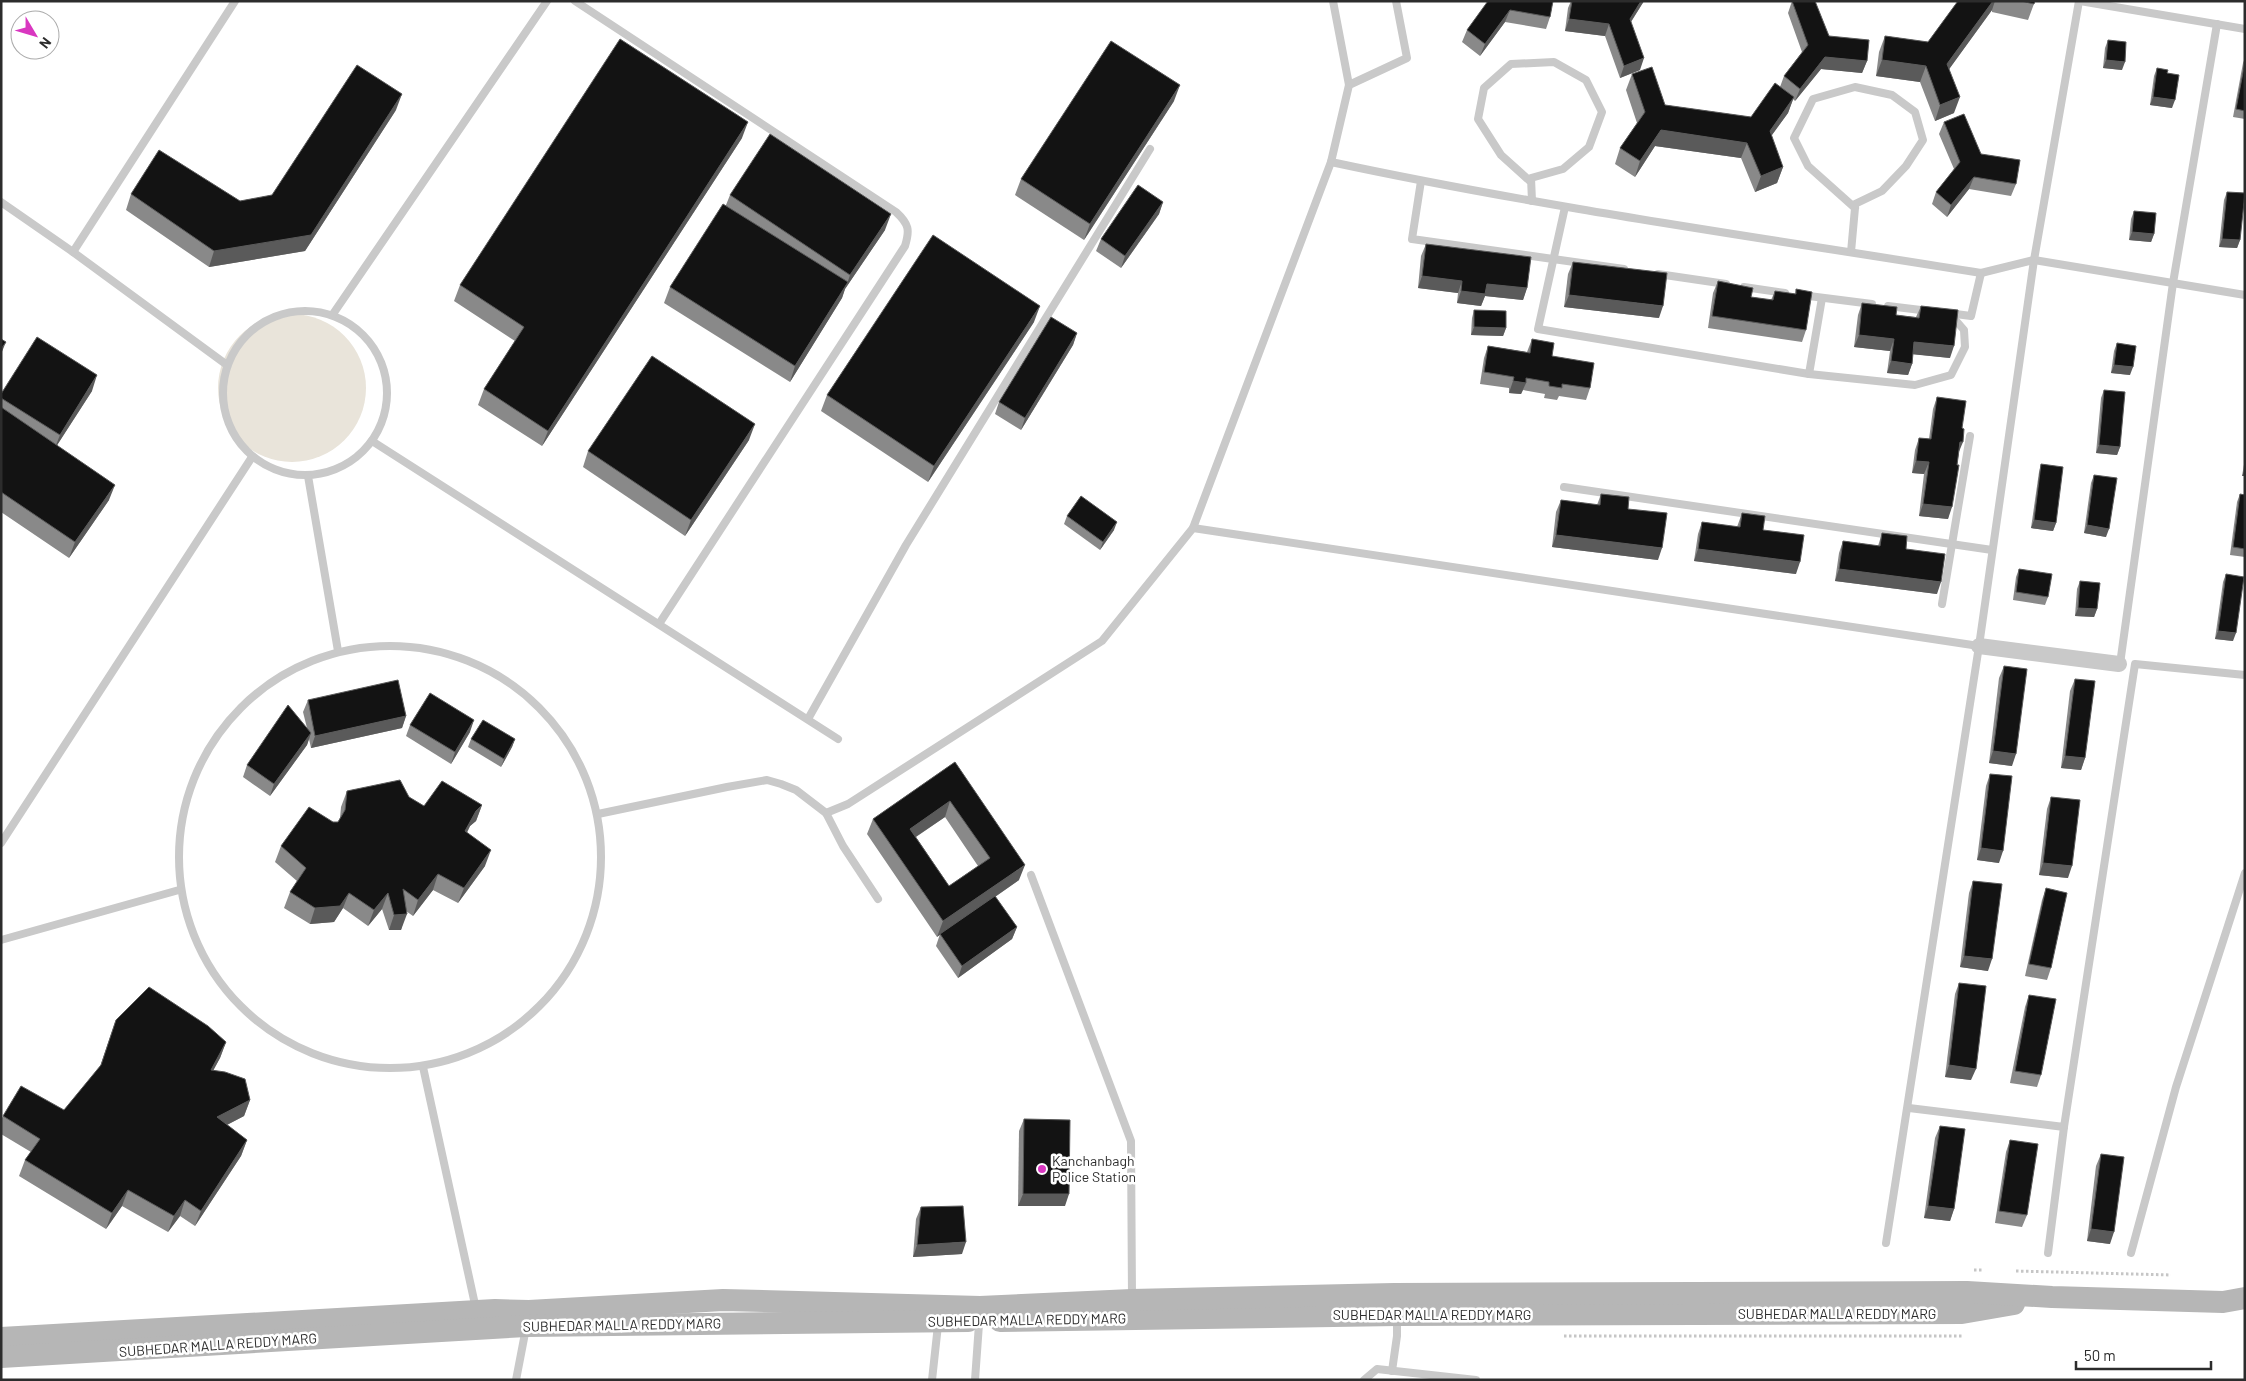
<svg xmlns="http://www.w3.org/2000/svg" width="2246" height="1381" font-family="Barlow,sans-serif">
<rect width="100%" height="100%" fill="#fff"/>
<circle fill="#e9e4da" cx="292" cy="388" r="74"/>
<g fill="none" stroke-linecap="round" stroke-linejoin="round">
<g stroke="#c6c6c6" stroke-width="3" stroke-dasharray="2.5 2.5" stroke-linecap="butt">
<polyline points="1974,1270 1983,1270"/>
<polyline points="2016,1271 2171,1275"/>
<polyline points="1564,1336 1964,1336"/>
</g>
<g stroke="#c9c9c9" stroke-width="8">
<path d="M575 1 896 212C909 224 910 230 905 246L659 624"/>
<polyline points="1333,1 1349,85"/>
<polyline points="1396,1 1407,58 1349,85 1331,162 1193,528 1979,646"/>
<polyline points="2080,1 2245,29"/>
<path d="M1331 162C1546 208 1764 238 1981 273L2034 260 2245 295"/>
<polyline points="1421,181 1412,239 1624,269"/>
<polyline points="1531,182 1501,155 1478,119 1484,88 1511,64 1554,62 1586,80 1602,112 1589,147 1563,169 1531,178 1532,201"/>
<polyline points="1,202 73,252 227,365"/>
<polyline points="1565,207 1538,329 1809,374 1822,298"/>
<polyline points="73,252 235,1"/>
<polyline points="1851,252 1855,208 1855,204 1882,191 1906,166 1923,140 1915,112 1892,95 1855,87 1813,99 1794,138 1808,166 1855,208"/>
<polyline points="1658,274 1726,284"/>
<polyline points="1744,287 1785,293"/>
<polyline points="1801,295 1872,304"/>
<polyline points="1888,306 1929,311"/>
<circle cx="305" cy="393" r="82"/>
<polyline points="1948,313 1971,316 1981,273"/>
<polyline points="333,314 547,1"/>
<polyline points="1809,374 1915,385 1951,375 1965,347 1964,330 1951,315"/>
<polyline points="372,441 838,739"/>
<polyline points="308,476 338,651"/>
<polyline points="1564,487 1992,550"/>
<polyline points="1942,604 1970,436"/>
<circle cx="390" cy="857" r="211"/>
<polyline points="2120,664 2173,283 2217,24"/>
<polyline points="808,719 906,545 1150,149"/>
<polyline points="826,813 848,804 1102,641 1193,528"/>
<polyline points="598,814 727,787 767,780 781,784 796,790 826,813 843,846 878,899"/>
<polyline points="1,843 252,457"/>
<polyline points="1031,875 1131,1141 1132,1298"/>
<polyline points="1,940 179,890"/>
<polyline points="423,1067 476,1309"/>
<polyline points="1909,1108 2064,1127 2135,664 2245,675"/>
<polyline points="1886,1243 1979,646 2034,260 2079,1"/>
<polyline points="2048,1253 2064,1127"/>
<polyline points="2131,1253 2176,1087 2245,873"/>
<polyline points="1392,1371 1397,1336 1397,1318"/>
<polyline points="516,1380 526,1328"/>
<polyline points="932,1380 938,1325"/>
<polyline points="975,1380 980,1310"/>
<polyline points="1364,1380 1377,1369 1476,1380"/>
</g>
<polyline stroke="#c9c9c9" stroke-width="16" points="1979,646 2119,664"/>
<g stroke="#b6b6b6" stroke-width="22">
<polyline points="1000,1321 1397,1315 1962,1313 2014,1304"/>
<polyline points="1,1338 495,1310 529,1311 723,1300 980,1307 1132,1300 1394,1294 1967,1292 2052,1297 2223,1302 2245,1298"/>
<polyline points="1,1357 526,1326 968,1321"/>
</g>
</g>
<g fill="#898989" fill-rule="evenodd">
<polygon points="1487,1 1553,1 1550,17 1546,29 1505,22 1480,56 1462,42 1467,30 1487,3"/>
<polygon points="1571,1 1644,1 1631,22 1640,70 1620,78 1605,36 1565,31 1568,8"/>
<polygon points="1792,1 1829,36 1867,61 1862,73 1821,69 1795,101 1793,99 1788,113 1771,136 1783,167 1777,183 1755,192 1741,158 1655,146 1635,177 1615,164 1620,148 1637,123 1626,90 1632,74 1665,105 1751,117 1780,87 1784,76 1802,52 1788,13"/>
<polygon points="1958,1 2035,1 2028,20 1992,12 1992,10 1949,69 1954,113 1935,121 1920,82 1876,76 1879,52 1885,36 1928,42"/>
<polygon points="2108,40 2122,70 2103,68 2105,48"/>
<polygon points="2245,58 2245,119 2233,117 2243,63"/>
<polygon points="2157,68 2167,73 2172,108 2150,105 2154,76"/>
<polygon points="1174,101 1084,240 1015,195 1021,179"/>
<polygon points="396,110 305,251 209,267 126,210 131,194 240,201 272,195"/>
<polygon points="1944,122 2016,184 2011,196 1969,189 1947,217 1932,204 1936,192 1954,169 1939,134"/>
<polygon points="742,138 542,446 478,405 484,389 515,341 454,301 460,285"/>
<polygon points="2227,192 2240,240 2237,248 2219,247 2224,200"/>
<polygon points="730,195 885,230 845,289 842,298 790,382 664,303 670,287 726,205"/>
<polygon points="1163,202 1159,214 1121,268 1096,251 1101,239"/>
<polygon points="2134,211 2154,234 2151,242 2129,240 2131,219"/>
<polygon points="1426,244 1527,288 1523,300 1485,296 1481,306 1457,303 1458,293 1418,288 1421,256"/>
<polygon points="1573,262 1659,318 1564,307 1568,274"/>
<polygon points="1718,281 1751,297 1771,300 1775,291 1795,294 1796,289 1806,330 1802,342 1708,328 1713,293"/>
<polygon points="1862,303 1896,315 1916,317 1921,306 1950,358 1913,354 1912,364 1908,375 1887,373 1890,351 1854,347 1858,315"/>
<polygon points="1474,310 1506,328 1503,336 1471,335 1472,318"/>
<polygon points="1034,322 928,482 821,411 827,395"/>
<polygon points="1077,333 1073,345 1021,430 995,414 999,402"/>
<polygon points="1532,339 1590,388 1586,400 1559,396 1557,400 1544,398 1545,394 1523,390 1521,394 1509,393 1509,388 1480,384 1484,358 1488,346 1527,352"/>
<polygon points="2117,343 2130,375 2111,373 2114,351"/>
<polygon points="2104,390 2120,447 2117,455 2096,453 2101,398"/>
<polygon points="92,391 57,445 109,500 69,558 1,512 1,394"/>
<polygon points="1937,397 1959,453 1948,519 1919,516 1924,474 1912,473 1915,450 1919,438 1929,439 1933,409"/>
<polygon points="749,440 685,536 583,467 588,451"/>
<polygon points="2245,459 2245,476 2242,476"/>
<polygon points="2041,464 2056,523 2053,531 2031,528 2039,472"/>
<polygon points="2094,475 2106,537 2084,533 2091,483"/>
<polygon points="1601,494 1628,509 1658,560 1552,547 1556,512 1561,500 1597,505"/>
<polygon points="2240,494 2245,495 2245,557 2230,555 2237,502"/>
<polygon points="1742,513 1763,530 1796,574 1694,561 1698,534 1702,522 1737,527"/>
<polygon points="1067,516 1114,530 1100,550 1064,524"/>
<polygon points="1882,533 1906,549 1937,594 1835,581 1839,553 1843,541 1878,546"/>
<polygon points="2019,569 2048,597 2045,605 2013,600 2016,577"/>
<polygon points="2226,574 2233,641 2215,639 2223,582"/>
<polygon points="2080,581 2097,609 2094,617 2075,616 2077,589"/>
<polygon points="2004,666 2012,766 1989,763 1999,678"/>
<polygon points="2075,679 2085,758 2081,770 2061,768 2070,691"/>
<polygon points="308,700 406,716 402,728 311,748 309,739 307,745 270,796 243,777 247,765 307,728 303,712"/>
<polygon points="410,725 470,732 451,764 406,736"/>
<polygon points="471,739 515,739 512,747 501,767 468,747"/>
<path d="M955 762 1019 880 995 897 1017 927 1012 939 958 978 936 946 940 934 937 937 867 834 873 819ZM945 817 978 866 949 886 916 837Z"/>
<polygon points="1990,774 1999,863 1977,860 1986,786"/>
<polygon points="347,791 409,797 424,806 482,805 476,821 470,826 467,833 485,866 458,903 433,890 413,916 406,911 401,930 389,930 382,909 368,926 343,908 334,922 310,924 284,908 290,892 297,881 275,862 281,846 333,822 338,822 340,818 341,807"/>
<polygon points="2051,797 2068,878 2039,875 2047,809"/>
<polygon points="1973,881 1988,971 1960,967 1969,893"/>
<polygon points="2046,888 2051,968 2047,980 2025,976 2042,900"/>
<polygon points="1959,983 1971,1080 1945,1077 1955,994"/>
<polygon points="2029,995 2041,1075 2037,1087 2010,1083 2025,1007"/>
<polygon points="116,1020 226,1042 220,1058 213,1070 250,1100 244,1116 227,1125 247,1140 241,1156 195,1226 180,1216 168,1232 122,1206 106,1229 19,1176 25,1160 31,1152 1,1134 1,1120 3,1116 64,1110 100,1067"/>
<polygon points="1024,1119 1065,1206 1018,1206 1019,1131"/>
<polygon points="1940,1126 1954,1209 1950,1221 1924,1218 1935,1138"/>
<polygon points="2010,1140 2027,1215 2022,1227 1995,1223 2006,1152"/>
<polygon points="2101,1154 2110,1244 2087,1241 2096,1166"/>
<polygon points="921,1207 962,1254 913,1257 916,1219"/>
</g>
<g fill="#5a5a5a">
<polygon points="1641,1 1644,1 1625,31 1630,19"/>
<polygon points="1993,1 1995,1 1992,10 1942,79 1947,64"/>
<polygon points="1510,10 1505,22 1480,56 1485,44"/>
<polygon points="1569,19 1609,24 1605,36 1565,31"/>
<polygon points="1825,57 1867,61 1862,73 1821,69 1795,101 1800,89"/>
<polygon points="1644,58 1640,70 1620,78 1624,66"/>
<polygon points="1882,60 1926,66 1920,82 1876,76"/>
<polygon points="2106,60 2125,62 2122,70 2103,68"/>
<polygon points="1180,85 1174,101 1084,240 1090,224"/>
<polygon points="402,94 396,110 305,251 209,267 214,251"/>
<polygon points="1794,97 1788,113 1764,146 1770,131"/>
<polygon points="1960,97 1954,113 1935,121 1940,105"/>
<polygon points="2153,97 2175,100 2172,108 2150,105"/>
<polygon points="748,122 742,138 542,446 548,431"/>
<polygon points="1661,130 1747,143 1741,158 1655,146 1635,177 1640,161"/>
<polygon points="1783,167 1777,183 1755,192 1761,176"/>
<polygon points="1974,177 1969,189 1947,217 1951,205"/>
<polygon points="1163,202 1159,214 1121,268 1125,256"/>
<polygon points="891,214 885,230 845,289 842,298 790,382 795,366 847,284 850,275"/>
<polygon points="2132,232 2154,234 2151,242 2129,240"/>
<polygon points="2222,239 2240,240 2237,248 2219,247"/>
<polygon points="1422,276 1462,281 1458,293 1418,288"/>
<polygon points="1487,284 1527,288 1523,300 1485,296 1481,306 1457,303 1461,291"/>
<polygon points="1569,295 1663,306 1659,318 1564,307"/>
<polygon points="1040,306 1034,322 928,482 934,466"/>
<polygon points="1474,327 1506,328 1503,336 1471,335"/>
<polygon points="1077,333 1073,345 1021,430 1025,418"/>
<polygon points="1859,335 1894,339 1890,351 1854,347"/>
<polygon points="6,342 1,354 1,349"/>
<polygon points="1914,342 1954,346 1950,358 1910,354"/>
<polygon points="1891,361 1912,364 1908,375 1887,373"/>
<polygon points="2114,365 2133,367 2130,375 2111,373"/>
<polygon points="97,375 92,391 54,450 60,435"/>
<polygon points="1513,381 1526,383 1521,394 1509,393"/>
<polygon points="755,424 749,440 685,536 691,520"/>
<polygon points="1960,442 1963,442 1958,454"/>
<polygon points="2099,445 2120,447 2117,455 2096,453"/>
<polygon points="1916,461 1929,462 1924,474 1912,473"/>
<polygon points="2245,469 2245,476 2242,476"/>
<polygon points="115,485 109,500 69,558 75,542"/>
<polygon points="1923,504 1952,507 1948,519 1919,516"/>
<polygon points="2034,520 2056,523 2053,531 2031,528"/>
<polygon points="1117,522 1114,530 1100,550 1103,542"/>
<polygon points="2087,525 2109,529 2106,537 2084,533"/>
<polygon points="1556,535 1662,548 1658,560 1552,547"/>
<polygon points="1698,549 1800,562 1796,574 1694,561"/>
<polygon points="1839,569 1941,582 1937,594 1835,581"/>
<polygon points="2078,608 2097,609 2094,617 2075,616"/>
<polygon points="2218,631 2236,633 2233,641 2215,639"/>
<polygon points="406,716 402,728 311,748 315,736"/>
<polygon points="474,720 470,732 451,764 455,752"/>
<polygon points="311,733 307,745 270,796 274,784"/>
<polygon points="515,739 512,747 501,767 504,759"/>
<polygon points="1993,751 2016,754 2012,766 1989,763"/>
<polygon points="2065,756 2085,758 2081,770 2061,768"/>
<polygon points="950,801 945,817 905,844 910,829"/>
<polygon points="482,805 476,821 470,826 459,847 465,831 476,811"/>
<polygon points="1981,848 2003,851 1999,863 1977,860"/>
<polygon points="491,850 485,866 458,903 464,888"/>
<polygon points="2043,863 2072,866 2068,878 2039,875"/>
<polygon points="1025,865 1019,880 937,937 943,921"/>
<polygon points="438,874 433,890 413,916 418,900"/>
<polygon points="349,893 343,908 334,922 310,924 315,908"/>
<polygon points="388,893 382,909 368,926 374,910"/>
<polygon points="407,914 401,930 389,930 394,915"/>
<polygon points="1017,927 1012,939 958,978 962,966"/>
<polygon points="1964,956 1992,959 1988,971 1960,967"/>
<polygon points="226,1042 220,1058 205,1086 211,1070"/>
<polygon points="1949,1065 1976,1069 1971,1080 1945,1077"/>
<polygon points="250,1100 244,1116 211,1133 217,1117"/>
<polygon points="247,1140 241,1156 195,1226 201,1211"/>
<polygon points="128,1190 122,1206 106,1229 112,1213"/>
<polygon points="1023,1194 1069,1194 1065,1206 1018,1206"/>
<polygon points="185,1200 180,1216 168,1232 174,1216"/>
<polygon points="1928,1206 1954,1209 1950,1221 1924,1218"/>
<polygon points="2091,1229 2114,1232 2110,1244 2087,1241"/>
<polygon points="966,1242 962,1254 913,1257 917,1245"/>
</g>
<g fill="#131313" stroke="#5a5a5a" fill-rule="evenodd">
<polygon points="1488,1 1553,1 1550,17 1510,10 1485,44 1467,30"/>
<polygon points="1572,1 1641,1 1630,19 1644,58 1624,66 1609,24 1569,19"/>
<polygon points="1792,1 1815,1 1829,36 1869,40 1867,61 1825,57 1800,89 1784,76 1808,45"/>
<polygon points="1958,1 1993,1 1947,64 1960,97 1940,105 1926,66 1882,60 1885,36 1928,42"/>
<polygon points="2021,1 2035,1 2034,4"/>
<polygon points="620,39 748,122 548,431 484,389 524,327 460,285"/>
<polygon points="2108,40 2126,42 2125,62 2106,60"/>
<polygon points="1111,41 1180,85 1090,224 1021,179"/>
<polygon points="2245,62 2245,111 2236,109"/>
<polygon points="357,65 402,94 311,235 214,251 131,194 159,150 240,201 272,195"/>
<polygon points="1652,67 1665,105 1751,117 1775,83 1794,97 1770,131 1783,167 1761,176 1747,143 1661,130 1640,161 1620,148 1645,112 1632,74"/>
<polygon points="2157,68 2168,70 2167,73 2179,75 2175,100 2153,97"/>
<polygon points="1964,114 1981,154 2020,160 2016,184 1974,177 1951,205 1936,192 1960,162 1944,122"/>
<polygon points="770,134 891,214 850,275 730,195"/>
<polygon points="1138,185 1163,202 1125,256 1101,239"/>
<polygon points="2227,192 2245,193 2240,240 2222,239"/>
<polygon points="723,204 848,282 795,366 670,287"/>
<polygon points="2134,211 2156,213 2154,234 2132,232"/>
<polygon points="933,235 1040,306 934,466 827,395"/>
<polygon points="1426,244 1531,257 1527,288 1487,284 1485,294 1461,291 1462,281 1422,276"/>
<polygon points="1573,262 1667,273 1663,306 1569,295"/>
<polygon points="1718,281 1753,288 1751,297 1773,300 1775,291 1796,294 1796,289 1812,292 1806,330 1712,316"/>
<polygon points="1862,303 1897,307 1896,315 1919,318 1921,306 1958,310 1954,346 1914,342 1912,364 1891,361 1894,339 1859,335"/>
<polygon points="1474,310 1506,311 1506,328 1474,327"/>
<polygon points="1051,317 1077,333 1025,418 999,402"/>
<polygon points="37,337 97,375 60,435 1,398 1,394"/>
<polygon points="1,339 6,342 1,349"/>
<polygon points="1532,339 1554,343 1552,356 1594,363 1590,388 1562,384 1562,388 1549,386 1549,382 1526,378 1526,383 1513,381 1514,377 1484,372 1488,346 1530,353"/>
<polygon points="2117,343 2136,346 2133,367 2114,365"/>
<polygon points="652,356 755,424 691,520 588,451"/>
<polygon points="2104,390 2125,392 2120,447 2099,445"/>
<polygon points="1937,397 1966,401 1962,428 1964,429 1963,442 1960,442 1957,465 1959,465 1952,507 1923,504 1929,462 1916,461 1919,438 1931,439"/>
<polygon points="1,407 115,485 75,542 1,492"/>
<polygon points="2041,464 2063,467 2056,523 2034,520"/>
<polygon points="2094,475 2117,478 2109,529 2087,525"/>
<polygon points="1601,494 1629,497 1628,509 1667,513 1662,548 1556,535 1561,500 1600,505"/>
<polygon points="2240,494 2245,495 2245,549 2233,547"/>
<polygon points="1081,496 1117,522 1103,542 1067,516"/>
<polygon points="1742,513 1765,516 1763,530 1804,535 1800,562 1698,549 1702,522 1740,527"/>
<polygon points="1882,533 1907,536 1906,549 1945,554 1941,582 1839,569 1843,541 1880,546"/>
<polygon points="2019,569 2052,574 2048,597 2016,592"/>
<polygon points="2226,574 2244,577 2236,633 2218,631"/>
<polygon points="2080,581 2100,583 2097,609 2078,608"/>
<polygon points="2004,666 2027,669 2016,754 1993,751"/>
<polygon points="2075,679 2095,681 2085,758 2065,756"/>
<polygon points="398,680 406,716 315,736 308,700"/>
<polygon points="430,693 474,720 455,752 410,725"/>
<polygon points="288,705 311,733 274,784 247,765"/>
<polygon points="483,720 515,739 504,759 471,739"/>
<path d="M955 762 1025 865 943 921 873 819ZM950 801 990 858 949 886 910 829Z"/>
<polygon points="1990,774 2012,776 2003,851 1981,848"/>
<polygon points="400,780 409,797 424,806 442,781 482,805 476,811 465,831 491,850 464,888 438,874 418,900 403,889 407,914 394,915 388,893 374,910 349,893 340,906 315,908 290,892 306,868 281,846 309,807 333,822 338,822 345,810 347,791"/>
<polygon points="2051,797 2080,800 2072,866 2043,863"/>
<polygon points="1973,881 2002,884 1992,959 1964,956"/>
<polygon points="2046,888 2067,893 2051,968 2029,964"/>
<polygon points="995,896 1017,927 962,966 940,934"/>
<polygon points="1959,983 1986,986 1976,1069 1949,1065"/>
<polygon points="149,987 208,1026 226,1042 211,1070 225,1072 245,1079 250,1100 217,1117 247,1140 201,1211 185,1200 174,1216 128,1190 112,1213 25,1160 40,1139 3,1116 21,1086 64,1110 101,1065 116,1020"/>
<polygon points="2029,995 2056,999 2041,1075 2015,1071"/>
<polygon points="1024,1119 1070,1120 1069,1194 1023,1194"/>
<polygon points="1940,1126 1965,1129 1954,1209 1928,1206"/>
<polygon points="2010,1140 2038,1144 2027,1215 1999,1211"/>
<polygon points="2101,1154 2124,1157 2114,1232 2091,1229"/>
<polygon points="963,1206 966,1242 917,1245 921,1207"/>
</g>
<circle fill="#d937c0" stroke="#fff" stroke-width="2" cx="1042" cy="1169" r="5"/>
<g text-anchor="middle" stroke-width="5" stroke-linejoin="round" paint-order="stroke">
<g font-size="14" fill="#2c2c2c" stroke="#fff" text-anchor="start">
<text x="1052" y="1166">Kanchanbagh<tspan x="1052" dy="16">Police Station</tspan></text>
</g>
<g font-size="14" fill="#2c2c2c" stroke="#fff">
<text x="1837" y="1319">SUBHEDAR MALLA REDDY MARG</text>
<text x="1432" y="1320">SUBHEDAR MALLA REDDY MARG</text>
<text transform="translate(1027 1320) rotate(-1)" y="5">SUBHEDAR MALLA REDDY MARG</text>
<text transform="translate(622 1325) rotate(-1)" y="5">SUBHEDAR MALLA REDDY MARG</text>
<text transform="translate(218 1345) rotate(-4)" y="5">SUBHEDAR MALLA REDDY MARG</text>
</g>
</g>
<rect width="2246" height="1381" fill="none" stroke="#2c2c2c" stroke-width="5"/>
<g transform="translate(35 35) rotate(128)"><circle r="24" fill="#ffffff" stroke="#ababab"/>
<path d="M0-4L9 19L0 12L-9 19Z" fill="#d937c0"/>
<text y="-8" font-size="14" font-weight="bold" text-anchor="middle" fill="#2c2c2c">N</text>
</g>
<path d="M2076 1361v8h135v-8" fill="none" stroke="#2c2c2c" stroke-width="2.5"/>
<text x="2084" y="1361" font-size="15" fill="#2c2c2c" stroke="#ffffff" stroke-width="4" paint-order="stroke">50 m</text>
</svg>
